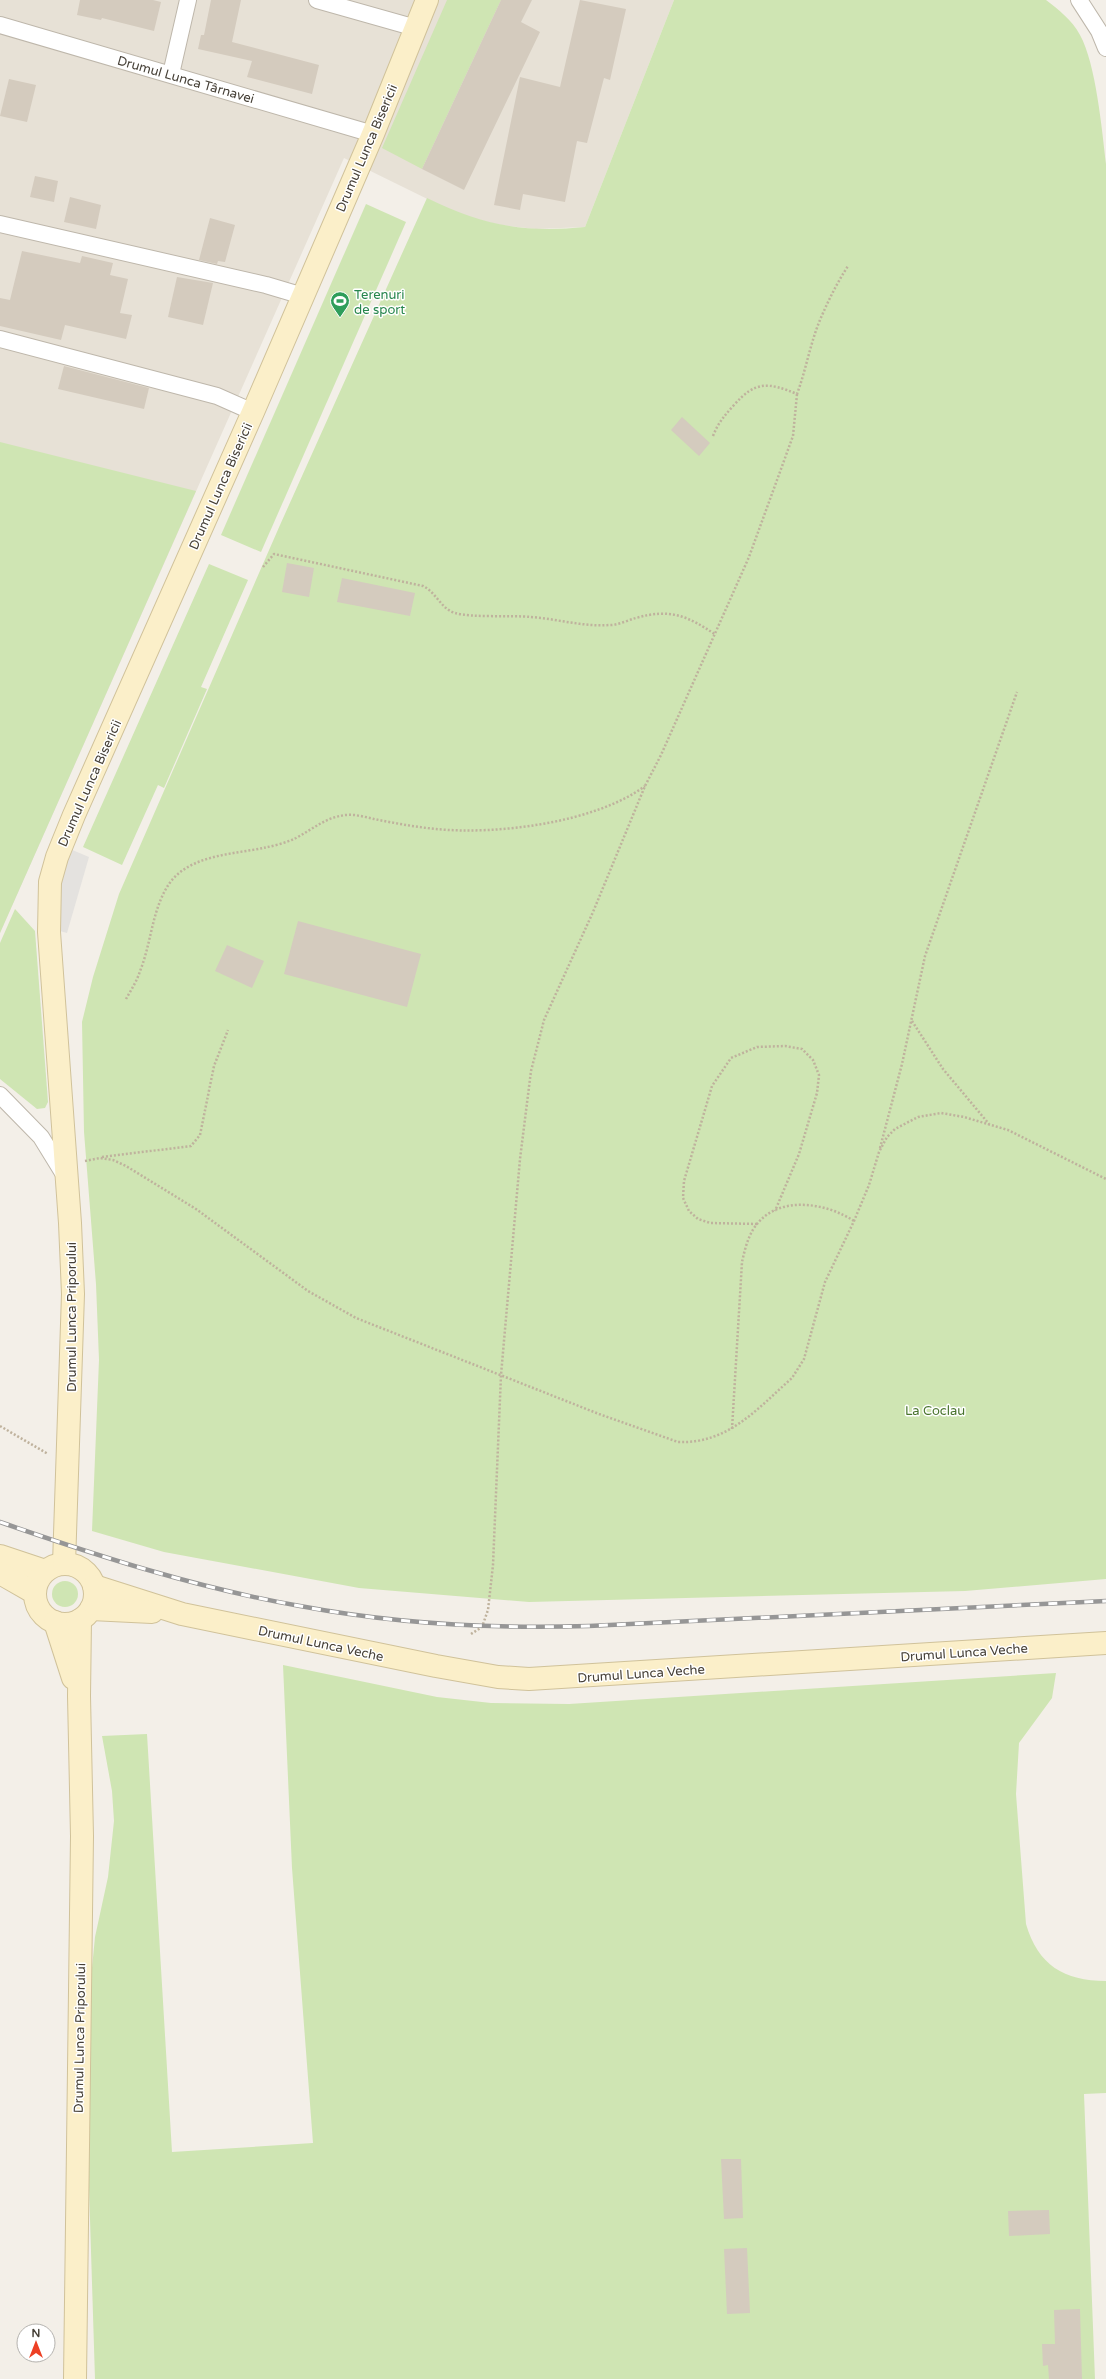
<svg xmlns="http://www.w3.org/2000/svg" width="1106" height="2379" font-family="'Varela Round',sans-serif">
<rect width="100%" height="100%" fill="#f3efe8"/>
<polygon fill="#e7e1d6" points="0,0 674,0 585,227 536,229 500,225 460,215 344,158 0,933"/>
<g fill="#cfe5b3">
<polygon points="447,0 501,0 422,169 382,148"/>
<path d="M674 0H1046C1059 10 1072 20 1080 35 1096 64 1102 130 1106 164V1579L965 1591 529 1602 359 1588 164 1552 92 1531 99 1360 96 1284 84 1132 82 1022 93 977 119 894 280 525 427 198C482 225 523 233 585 227Z"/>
<polygon points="366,204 406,222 261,552 221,535"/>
<polygon points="0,442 196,491 0,933"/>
<polygon points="209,564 248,580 201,687 207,689 164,788 158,785 122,865 83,847"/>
<polygon points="15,909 35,931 48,1102 45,1108 37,1109 0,1079 0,943"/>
<circle cx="65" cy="1594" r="13"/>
<path d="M283 1665 437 1697 491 1703 569 1704 1056 1673 1052 1698 1019 1743 1016 1794 1026 1924C1038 1965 1064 1981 1106 1981V2093L1084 2094 1095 2379H95L89 2187 88 2009 95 1937 108 1877 114 1821 112 1791 102 1736 147 1734 172 2152 313 2143 292 1868Z"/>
</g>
<polygon fill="#e4e2df" points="70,849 89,857 67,933 56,930 61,884"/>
<g fill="#d4cbbe">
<polygon points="80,0 153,0 161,2 154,31 102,18 101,20 77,15"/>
<polygon points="211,0 241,0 232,42 319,65 312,94 247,77 252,61 198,49 201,35 204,35"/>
<polygon points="501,0 532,0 521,22 540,32 464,190 422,169"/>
<polygon points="580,0 626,9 610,80 604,78 587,143 577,141 565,202 523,194 520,210 494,205 520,77 560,87"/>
<polygon points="9,79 36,85 27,122 0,116"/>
<polygon points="35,176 58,181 54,202 30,197"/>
<polygon points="70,197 101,205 96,229 64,222"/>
<polygon points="210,218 235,225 225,262 218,261 217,264 199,260"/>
<polygon points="22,251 80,263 82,256 113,263 110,275 128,279 120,313 132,315 126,339 65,325 61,340 0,326 0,298 10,300"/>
<polygon points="177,277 213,283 203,325 168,317"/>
<polygon points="64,366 149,388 144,409 58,389"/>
<polygon points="682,417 710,443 699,456 671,430"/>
<polygon points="287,563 314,568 309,597 282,592"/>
<polygon points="342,578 415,593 410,616 337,602"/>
<polygon points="298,921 421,954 407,1007 284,974"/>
<polygon points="227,945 264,961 252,988 215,971"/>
<polygon points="721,2159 741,2159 743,2218 724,2219"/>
<polygon points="1049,2210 1050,2234 1009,2236 1008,2211"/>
<polygon points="747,2248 750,2313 727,2314 724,2249"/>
<polygon points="1080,2309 1082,2379 1049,2379 1048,2365 1043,2366 1042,2344 1055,2344 1054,2310"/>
</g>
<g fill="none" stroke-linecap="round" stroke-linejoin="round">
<defs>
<g id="street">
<polyline points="317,0 416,28"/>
<polyline points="1079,0 1099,31 1106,48"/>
<polyline points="0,25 373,134"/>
<polyline points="171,74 188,0"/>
<polyline points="0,224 266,285 303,296"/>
<polyline points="0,339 217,396 253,412"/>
<polyline points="0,1095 41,1137 65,1176"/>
</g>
<g id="secondary">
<polyline points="0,1556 45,1571"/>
<circle cx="65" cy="1594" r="30"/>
<polyline points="64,1564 73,1294 70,1223 49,932 50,882 57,857 74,815 253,412 373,134 427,0"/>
<polyline points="0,1573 35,1593"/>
<polyline points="94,1586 182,1614 436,1666 498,1677 529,1679 1106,1643"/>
<polyline points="91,1609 152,1612"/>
<polyline points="55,1622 73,1678"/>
<polyline points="75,2379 82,1836 79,1696 80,1620"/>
</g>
</defs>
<use href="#street" stroke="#beb7ab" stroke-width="18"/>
<use href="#secondary" stroke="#d0c29a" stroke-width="24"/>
<g stroke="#bfb29d" stroke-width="2.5" stroke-dasharray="2 2" stroke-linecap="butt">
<path d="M713 436C718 423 725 415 734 405 755 381 768 382 797 394 806 370 810 344 820 320 828 301 837 283 848 266"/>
<path d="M263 567 274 554 423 586C436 592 441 609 455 613 473 618 510 615 531 617 558 619 583 627 610 625 619 625 628 620 636 618 670 608 688 616 716 635"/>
<path d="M126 999C131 990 137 981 140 971 152 942 152 905 172 880 193 855 234 854 263 848 273 846 286 843 296 838 313 829 326 817 346 815 355 814 365 817 374 819 394 823 415 827 436 829 496 835 595 823 645 786"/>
<polyline points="912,1021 943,1069 989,1124"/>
<polyline points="880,1148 902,1064 925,956 1017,692"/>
<polyline points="102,1157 191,1146 200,1135 214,1066 228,1030"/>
<path d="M85 1161 100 1158 113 1160 126 1166 196 1209 308 1291 356 1318 599 1414 678 1442C728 1444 757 1409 792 1378L804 1359 825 1282 854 1221 869 1185 879 1152 887 1137 895 1129 918 1117 941 1113 964 1117 1008 1130 1106 1179"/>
<polyline points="757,1224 710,1223 698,1219 689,1211 683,1198 684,1181 712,1086 731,1058 757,1047 785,1046 802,1049 813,1060 819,1075 817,1093 799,1154 775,1211"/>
<polyline points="0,1426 48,1454"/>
<path d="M732 1429 742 1262C745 1249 748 1235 757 1224 780 1195 827 1203 854 1221"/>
<polyline points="471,1634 482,1627 488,1610 493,1565 501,1375 520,1159 531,1071 544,1020 593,912 645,786 661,755 749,557 793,436 797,394"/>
</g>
<use href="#street" stroke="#fff" stroke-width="16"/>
<use href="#secondary" stroke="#fbefc9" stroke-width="22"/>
<defs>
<path id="rail" d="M0 1522C98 1556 197 1588 300 1606 396 1624 492 1629 589 1626L1106 1601"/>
</defs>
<use href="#rail" stroke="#969696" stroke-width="4.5"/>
<use href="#rail" stroke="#fff" stroke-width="3" stroke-dasharray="9" stroke-linecap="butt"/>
</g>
<defs>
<symbol id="stadium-pin" viewBox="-11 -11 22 30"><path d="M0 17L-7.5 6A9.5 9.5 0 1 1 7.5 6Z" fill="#2e9e5b" stroke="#fff"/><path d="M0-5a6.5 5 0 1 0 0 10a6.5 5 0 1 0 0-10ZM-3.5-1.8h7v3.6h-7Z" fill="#fff"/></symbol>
</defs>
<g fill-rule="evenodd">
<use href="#stadium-pin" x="329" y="290" width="22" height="30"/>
</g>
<g text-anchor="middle" stroke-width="3" stroke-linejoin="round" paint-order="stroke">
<g font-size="13" fill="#464037" stroke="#fff">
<text transform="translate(186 79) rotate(16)" y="5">Drumul Lunca Târnavei</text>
<text transform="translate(366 148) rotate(-67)" y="5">Drumul Lunca Bisericii</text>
<text transform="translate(220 486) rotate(-66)" y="5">Drumul Lunca Bisericii</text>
<text transform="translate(89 783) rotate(-66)" y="5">Drumul Lunca Bisericii</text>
<text transform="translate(71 1317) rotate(-90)" y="5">Drumul Lunca Priporului</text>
<text transform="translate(321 1643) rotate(12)" y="5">Drumul Lunca Veche</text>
<text transform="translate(964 1652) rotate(-4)" y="5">Drumul Lunca Veche</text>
<text transform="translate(641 1673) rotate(-4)" y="5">Drumul Lunca Veche</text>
<text transform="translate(79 2038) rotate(-89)" y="5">Drumul Lunca Priporului</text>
</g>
<g font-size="13" fill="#27864d" stroke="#fff" text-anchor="start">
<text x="354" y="299">Terenuri<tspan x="354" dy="15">de sport</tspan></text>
</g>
<g font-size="13" fill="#49742d" stroke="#fff">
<text x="935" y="1415">La Coclau</text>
</g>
</g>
<g transform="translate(36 2343)"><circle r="19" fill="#ffffff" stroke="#b5b3af"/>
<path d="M0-3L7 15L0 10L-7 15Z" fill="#ed4024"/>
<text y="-6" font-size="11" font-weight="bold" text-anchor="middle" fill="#464037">N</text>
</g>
</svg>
